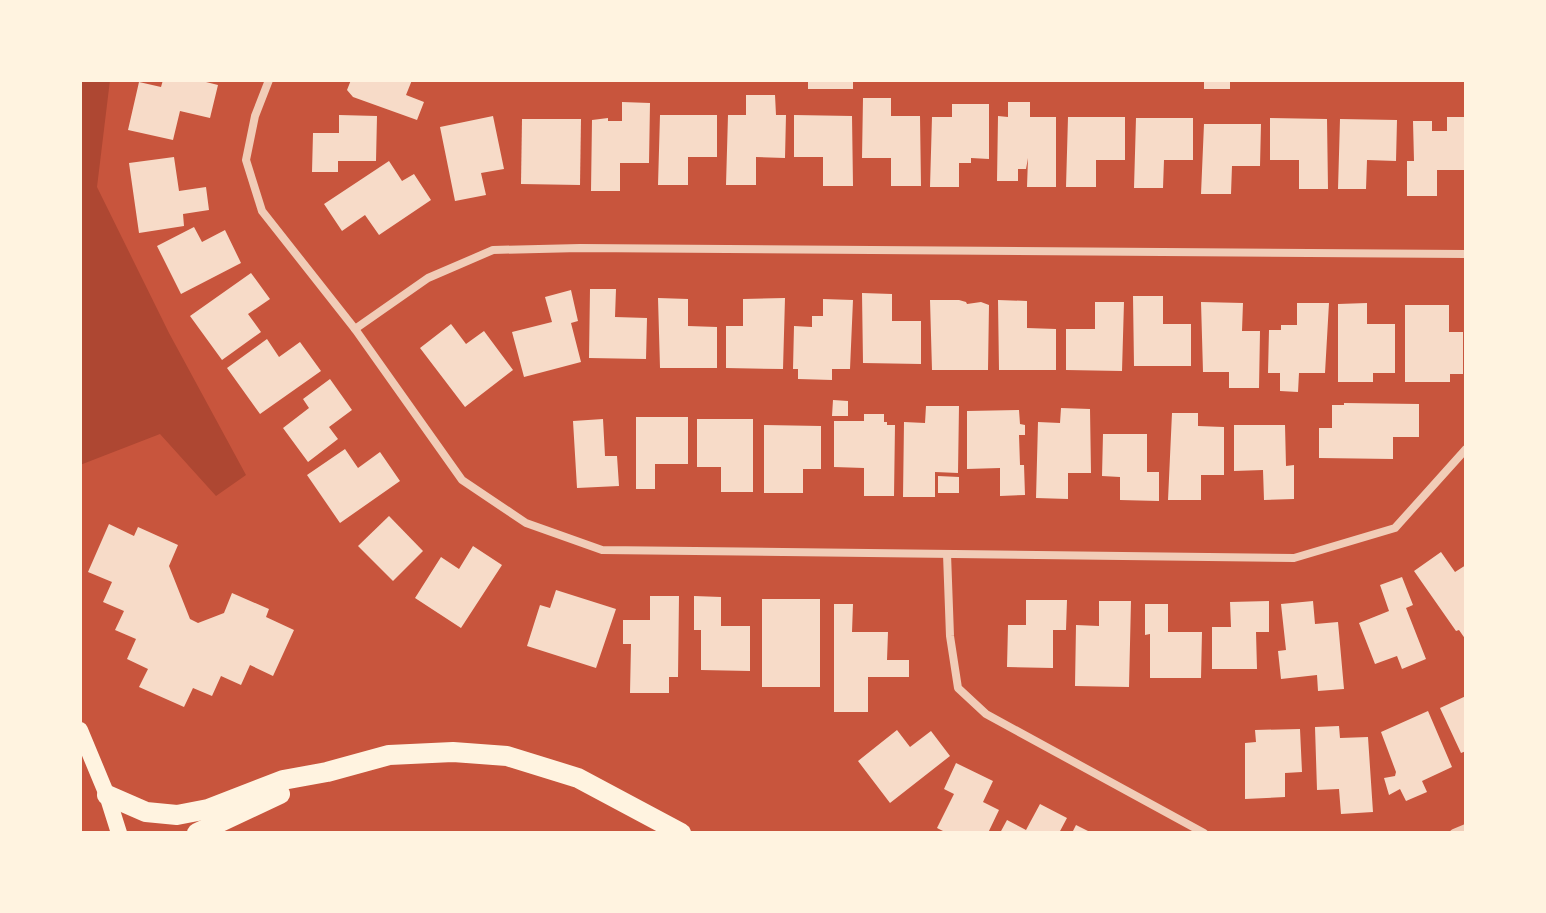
<svg xmlns="http://www.w3.org/2000/svg" width="1546" height="913" font-family="'Space Grotesk',sans-serif">
<rect width="100%" height="100%" fill="#c8553d"/>
<polygon fill="#ae4732" points="80,80 110,80 97,187 169,333 246,475 216,496 160,434 80,465"/>
<g fill="#f7dbc8">
<polygon points="163,80 198,80 218,85 210,118 180,111 173,140 128,130 139,82 161,87"/>
<polygon points="351,80 412,80 406,95 424,102 417,120 353,97 347,90"/>
<rect x="808" y="80" width="45" height="9"/>
<rect x="1204" y="80" width="26" height="9"/>
<polygon points="746,95 775,95 776,115 786,115 785,158 756,157 756,185 726,185 728,115 746,115"/>
<polygon points="863,98 891,98 891,116 920,116 921,186 891,186 891,158 862,158"/>
<polygon points="622,102 650,103 649,163 620,163 620,191 591,191 592,120 608,118 608,121 622,121"/>
<polygon points="1008,102 1030,102 1030,117 1056,117 1056,187 1027,187 1028,158 1026,169 1018,169 1018,181 997,181 998,116 1008,117"/>
<polygon points="952,104 989,104 989,159 971,158 971,163 959,163 959,187 930,187 932,117 952,117"/>
<polygon points="339,115 377,116 376,161 338,161 338,172 312,172 313,133 339,133"/>
<polygon points="660,115 717,115 717,157 688,157 688,185 658,185"/>
<polygon points="794,115 852,116 853,186 823,186 823,157 794,157"/>
<polygon points="493,116 504,169 481,173 486,195 455,201 440,127"/>
<polygon points="1068,117 1125,117 1125,160 1096,160 1096,187 1066,187"/>
<polygon points="1447,117 1465,117 1466,170 1437,170 1437,196 1407,196 1407,161 1414,161 1413,121 1432,121 1432,131 1447,131"/>
<polygon points="1136,118 1193,118 1193,160 1164,160 1163,188 1134,188"/>
<polygon points="1270,118 1327,119 1328,189 1299,189 1299,160 1270,160"/>
<polygon points="522,119 581,119 580,185 521,184"/>
<polygon points="1340,119 1397,120 1396,161 1367,160 1366,189 1338,189"/>
<polygon points="1204,124 1261,124 1260,166 1232,166 1231,194 1201,194"/>
<polygon points="174,157 179,191 206,187 209,210 183,214 184,226 139,233 129,163"/>
<polygon points="389,161 402,181 414,174 431,200 379,235 365,215 342,231 324,204"/>
<polygon points="194,227 202,242 225,230 241,263 181,294 157,246"/>
<polygon points="251,273 270,299 248,314 261,332 222,360 190,316"/>
<polygon points="590,289 616,289 615,317 647,318 646,359 589,358"/>
<polygon points="571,290 578,321 571,323 581,362 524,377 512,332 552,322 545,297"/>
<polygon points="862,293 892,294 892,321 921,321 921,364 863,363"/>
<polygon points="1133,296 1163,296 1163,324 1191,324 1191,366 1134,366"/>
<polygon points="658,298 688,299 688,326 717,327 717,368 660,368"/>
<polygon points="785,298 783,369 726,368 726,326 743,326 743,299"/>
<polygon points="823,299 853,300 850,369 832,369 832,380 798,379 798,369 793,369 794,326 812,327 812,316 823,316"/>
<polygon points="930,300 959,300 966,302 967,304 981,302 989,305 988,370 932,370"/>
<polygon points="998,300 1027,301 1027,328 1056,329 1056,370 999,370"/>
<polygon points="1095,302 1124,302 1122,371 1066,370 1066,329 1095,329"/>
<polygon points="1201,302 1243,303 1242,331 1260,331 1259,388 1229,388 1229,372 1203,372"/>
<polygon points="1297,303 1329,303 1325,373 1299,373 1298,392 1280,391 1280,373 1268,373 1269,330 1281,330 1281,325 1297,325"/>
<polygon points="1367,303 1367,324 1395,324 1395,373 1373,373 1373,382 1338,382 1338,304"/>
<polygon points="1405,305 1449,305 1449,332 1463,332 1463,374 1450,374 1450,382 1405,382"/>
<polygon points="451,324 466,344 484,331 513,370 465,407 420,348"/>
<polygon points="267,339 279,357 300,342 321,371 260,414 227,368"/>
<polygon points="330,379 352,410 329,427 338,439 308,462 283,428 309,408 303,399"/>
<polygon points="833,400 848,401 848,416 832,416"/>
<polygon points="1344,403 1419,404 1419,437 1393,437 1393,459 1319,458 1319,428 1332,428 1332,405 1344,405"/>
<polygon points="926,406 959,406 958,473 935,472 935,497 903,497 904,422 925,423"/>
<polygon points="1061,408 1090,409 1091,473 1068,473 1068,499 1036,498 1038,422 1060,423"/>
<polygon points="1019,410 1020,424 1025,425 1025,435 1019,435 1020,465 1024,465 1025,495 1000,496 1000,468 967,469 967,411"/>
<polygon points="1172,413 1198,413 1198,426 1224,427 1224,475 1201,475 1201,500 1168,500"/>
<polygon points="864,414 884,414 884,422 887,422 887,425 895,425 894,496 864,496 864,468 834,467 834,421 864,421"/>
<polygon points="636,417 688,417 688,464 655,464 655,489 636,489"/>
<polygon points="603,419 605,456 617,456 619,486 577,488 573,421"/>
<polygon points="697,419 753,419 753,492 721,492 721,467 697,467"/>
<polygon points="764,425 821,426 821,469 803,469 803,493 764,493"/>
<polygon points="1234,425 1285,425 1286,466 1294,465 1294,499 1264,500 1263,470 1234,471"/>
<polygon points="1103,434 1147,434 1147,472 1159,472 1159,501 1120,500 1120,477 1102,476"/>
<polygon points="345,449 358,468 380,452 400,481 340,523 307,475"/>
<polygon points="938,476 959,477 959,493 938,493"/>
<polygon points="389,516 423,551 393,581 358,546"/>
<polygon points="109,524 134,536 138,527 178,545 169,566 190,619 198,623 224,613 232,593 269,609 266,617 294,630 273,676 250,665 241,685 221,676 212,696 193,688 184,707 139,687 148,669 127,659 136,639 115,630 124,611 103,602 112,582 88,572"/>
<polygon points="473,546 502,565 461,628 415,598 441,557 459,569"/>
<polygon points="1441,552 1455,572 1466,565 1466,640 1459,630 1456,631 1414,571"/>
<polygon points="1402,577 1413,605 1406,608 1426,659 1402,669 1397,656 1375,664 1359,623 1389,611 1380,585"/>
<polygon points="556,590 616,609 596,668 527,646 540,605 550,608"/>
<polygon points="650,596 679,596 678,677 669,677 669,693 630,693 631,644 623,644 623,620 650,620"/>
<polygon points="694,596 721,597 721,626 750,626 750,671 701,670 701,630 694,630"/>
<rect x="762" y="599" width="58" height="88"/>
<polygon points="1026,600 1067,600 1066,630 1053,630 1053,668 1007,667 1008,625 1026,625"/>
<polygon points="1099,601 1131,601 1129,687 1075,686 1076,625 1099,626"/>
<polygon points="1269,601 1269,632 1256,632 1257,669 1212,669 1212,627 1231,627 1230,602"/>
<polygon points="1313,601 1315,624 1338,622 1344,689 1318,691 1317,675 1281,679 1278,651 1286,650 1281,604"/>
<polygon points="834,604 853,604 852,632 888,632 887,660 909,660 909,677 868,677 868,712 834,712"/>
<polygon points="1145,604 1168,604 1168,632 1202,632 1201,678 1150,678 1150,634 1145,635"/>
<polygon points="1466,696 1466,751 1461,753 1440,708"/>
<polygon points="1428,711 1452,767 1422,781 1427,792 1406,801 1400,789 1389,795 1384,778 1395,776 1396,772 1381,732"/>
<polygon points="1339,726 1340,738 1368,737 1373,812 1341,814 1339,789 1317,790 1315,727"/>
<polygon points="1300,729 1302,772 1285,773 1285,797 1245,799 1245,743 1256,742 1255,730"/>
<polygon points="897,730 910,747 931,731 950,756 890,803 858,761"/>
<polygon points="956,763 993,781 983,802 999,810 988,833 947,833 937,828 954,794 944,789"/>
<polygon points="1040,804 1067,818 1059,833 1000,833 1007,820 1026,830"/>
<polygon points="1076,825 1092,833 1072,833"/>
</g>
<g fill="none" stroke-linecap="round" stroke-linejoin="round">
<g stroke="#f1ccb7" stroke-width="8">
<polyline points="269,80 255,116 246,160 262,211 355,329 462,480 526,523 602,550 1294,558 1395,528 1466,449"/>
<polyline points="355,329 428,278 493,250 580,248 1466,254"/>
<polyline points="947,554 950,636 958,688 986,714 1204,833"/>
<polyline points="1454,833 1466,828"/>
</g>
<polyline stroke="#fff3e0" stroke-width="16" points="80,730 107,795 119,833"/>
<g stroke="#fff3e0" stroke-width="20">
<polyline points="107,795 146,812 177,815 208,809 283,780 327,772 389,755 453,752 507,756 578,778 681,833"/>
<polyline points="197,833 280,794"/>
</g>
</g>
<rect width="1546" height="913" fill="none" stroke="#fff3e0" stroke-width="164"/>
</svg>
